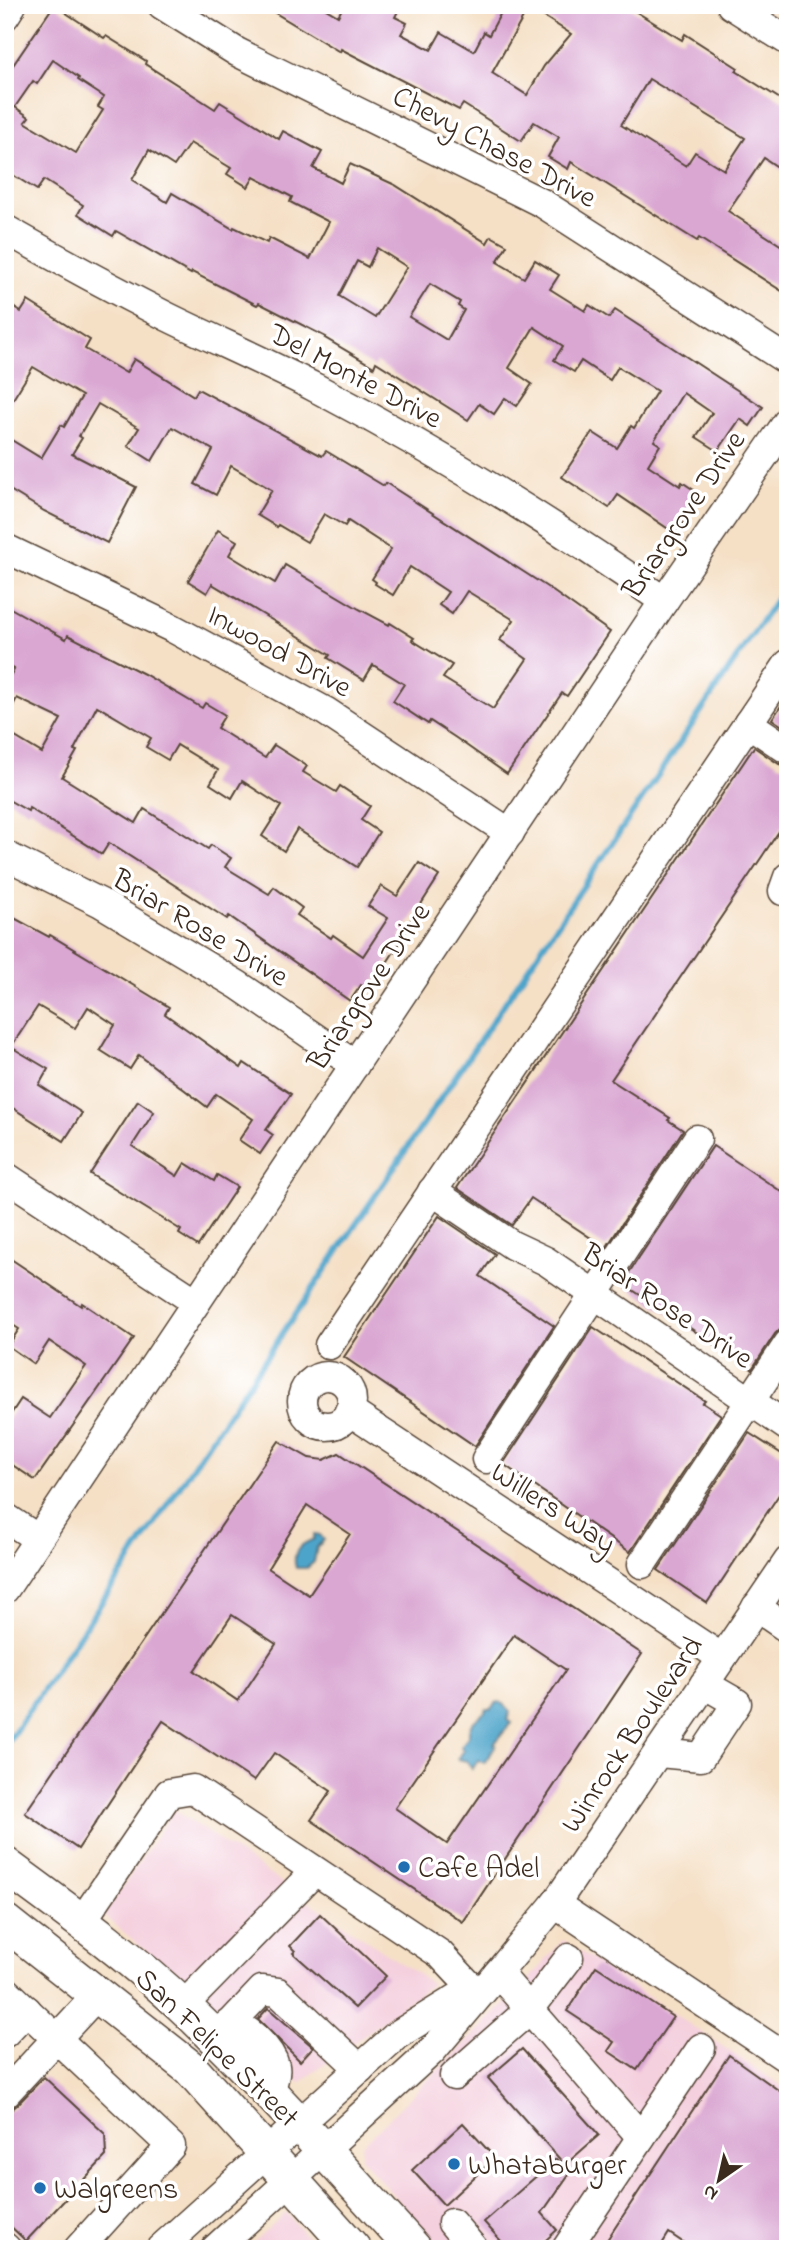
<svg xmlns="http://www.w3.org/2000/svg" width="793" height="2254" font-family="'Indie Flower',sans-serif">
<rect width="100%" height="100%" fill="#fff"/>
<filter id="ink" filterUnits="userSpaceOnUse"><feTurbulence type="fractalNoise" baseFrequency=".0143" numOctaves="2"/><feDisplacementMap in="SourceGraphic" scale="14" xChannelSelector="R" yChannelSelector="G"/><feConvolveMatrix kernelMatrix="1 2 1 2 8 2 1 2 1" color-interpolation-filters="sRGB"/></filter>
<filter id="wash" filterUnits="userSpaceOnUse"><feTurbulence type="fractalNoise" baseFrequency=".00686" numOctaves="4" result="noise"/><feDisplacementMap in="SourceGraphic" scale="28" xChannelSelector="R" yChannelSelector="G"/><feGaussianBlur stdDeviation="1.57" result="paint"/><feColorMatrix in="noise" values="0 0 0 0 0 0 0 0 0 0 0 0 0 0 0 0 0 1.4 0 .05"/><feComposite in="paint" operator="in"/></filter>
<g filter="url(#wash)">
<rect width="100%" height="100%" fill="#f5e0c6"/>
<g fill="#f4cfdd">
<polygon points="174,1810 432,1984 300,2083 104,1915"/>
<polygon points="563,1940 788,2090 788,2249 442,2249 361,2159 362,2145 525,1984"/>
<polygon points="286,2213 318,2249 245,2249"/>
</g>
<g fill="#4ea4ca" stroke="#446774" stroke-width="2">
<path d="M314 1534 320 1535 324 1540 317 1547 314 1562 307 1568H296C291 1551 301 1544 314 1539Z"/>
<path d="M499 1702 504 1704 510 1712 507 1720 511 1723 494 1744 496 1745 484 1763 479 1760 472 1769 467 1761 458 1759 464 1750 461 1747 469 1735C468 1721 481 1718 487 1709H491L495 1703Z"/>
</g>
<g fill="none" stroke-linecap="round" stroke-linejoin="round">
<polyline stroke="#4ea4ca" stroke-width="6" points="5,1746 788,582"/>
</g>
<g id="blocks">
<g fill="#daa7d3" fill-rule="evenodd">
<path d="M54 5 104 38 106 36 146 61 145 64 215 109 220 102 279 139 283 131 322 152 313 168 341 183 350 164 395 185 487 243 491 236 507 245 497 262 524 278 535 260 559 275 550 289 585 311 589 305 609 318 615 310 763 407 750 426 740 419 718 451 696 437 712 413 683 393 654 441 660 445 648 465 680 486 682 482 701 495 676 534 618 495 609 508 562 477 592 432 617 448 631 426 634 428 657 391 618 367 610 380 581 361 574 372 554 360 563 346 534 327 509 368 532 384 517 406 505 398 494 414 479 404 468 420 376 362 374 367 325 338 326 337 259 303 257 305 192 272 191 274 116 231 113 236 78 214 83 205 44 180 37 190 5 170V77ZM53 60 79 78 78 80 104 97 98 107 103 110 76 153 25 122 29 117 15 107 33 81 37 84ZM190 143 231 168 227 174 248 187 254 177 292 197 290 202 329 222 310 259 269 238 267 243 234 227 233 229 172 193 167 202 132 180 149 150 174 166ZM377 248 407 267 375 318 339 296 357 261 368 267ZM430 284 460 302 458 306 464 310 447 340 409 317Z"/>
<path d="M262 5H319L338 16 344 5H401L395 17 407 23 401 34 431 50 441 32 474 51 484 32 489 35 505 5H625L682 40 685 34 738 68 736 71 788 104V174L764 158 728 211 788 250V295L699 238 697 241 571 162 568 169 548 157 559 137 534 122 521 141 463 104 459 110 341 49 340 52ZM529 7 571 34 544 66 527 95 492 73ZM649 79 745 138 724 170 695 152 686 166 621 125Z"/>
<polygon points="28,301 90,340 85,349 126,373 134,359 194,396 198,389 322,456 326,451 384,486 386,483 547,587 610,632 567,696 562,693 507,774 456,738 430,721 428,724 393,701 404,684 373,665 364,680 328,658 330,655 212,584 207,593 188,581 218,530 237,541 229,555 275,583 285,565 359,609 389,625 390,623 414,638 412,640 452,665 443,678 493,709 527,659 500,640 514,620 467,591 452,614 439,605 448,592 410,567 393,595 375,584 376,582 372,579 391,549 348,521 345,526 324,514 307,542 278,525 277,527 257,515 272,490 231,466 216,495 195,484 213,450 172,427 152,461 128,446 139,428 98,404 79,436 82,438 72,454 136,487 107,543 44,511 5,487 5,436 41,458 61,425 64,427 82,396 33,367 5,412 5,337 13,324 5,320 5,302 21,312"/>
<polygon points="5,605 66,639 68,635 144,674 202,708 205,703 225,715 217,728 265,758 274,745 307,766 303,772 336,792 340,786 370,806 361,820 379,832 357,867 297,829 284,851 262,836 281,806 242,781 232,798 210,784 218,770 177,745 168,760 146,747 151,738 97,706 74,750 77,751 62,777 136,823 144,809 208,849 211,845 231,858 225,867 269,894 274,887 302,908 297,915 331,938 333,935 363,956 388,918 368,906 381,886 397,896 419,863 439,876 400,937 403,938 369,990 361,985 350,1001 229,916 227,919 109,843 102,854 29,808 28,811 5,798 5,731 42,753 61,719 17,698 5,721 5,685 14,669 5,664"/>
<polygon points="788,696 788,729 787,729 772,719"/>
<polygon points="754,747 779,764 788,766 788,818 611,1080 670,1118 668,1120 683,1130 606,1248 531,1198 512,1225 457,1188"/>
<polygon points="5,913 49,937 50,935 169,1007 165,1014 241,1068 244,1063 291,1094 266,1130 273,1135 260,1154 239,1140 253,1119 216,1094 207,1107 139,1055 130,1069 100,1050 115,1025 88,1007 75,1028 38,1006 11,1047 48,1069 39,1085 82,1113 64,1141 5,1103"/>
<polygon points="138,1101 154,1112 132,1146 177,1176 185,1163 214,1181 217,1175 237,1187 198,1246 179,1234 181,1230 90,1174"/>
<polygon points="713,1146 788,1196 788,1328 780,1329 775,1334 752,1369 622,1283"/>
<polygon points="439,1216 495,1254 480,1276 554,1326 475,1446 344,1357"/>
<polygon points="5,1255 81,1306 82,1303 134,1338 35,1480 5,1460 5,1423 21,1399 50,1418 86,1366 49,1341 34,1364 8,1346 19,1329 5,1320"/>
<polygon points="593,1327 705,1401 703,1403 721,1415 630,1552 503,1464"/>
<polygon points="749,1433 788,1458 788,1481 707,1603 658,1570"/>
<path d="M279 1441 309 1458 324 1460 339 1453 642 1654 463 1922 311 1820 331 1791 274 1753 254 1781 163 1721 78 1849 25 1813ZM307 1505 350 1534 309 1595 268 1568ZM232 1615 276 1644 238 1701 194 1671ZM514 1635 566 1670 447 1844 395 1808Z"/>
<polygon points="320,1914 386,1976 355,2008 293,1953 295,1951 290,1946"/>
<polygon points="596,1966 673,2017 637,2070 608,2051 614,2042 567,2011"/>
<polygon points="268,2008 313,2047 300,2061 258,2019"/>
<polygon points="522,2049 599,2135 565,2165 488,2078"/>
<polygon points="729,2055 788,2097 788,2249 693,2249 669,2233 659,2249 601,2249"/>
<polygon points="44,2077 105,2134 106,2156 26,2241 5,2221 5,2115 17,2105"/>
<polygon points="463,2123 495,2158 444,2205 412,2170"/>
<polygon points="556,2159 569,2174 542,2213 557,2230 536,2249 508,2249 484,2222"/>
</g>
</g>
</g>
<g filter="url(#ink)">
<use href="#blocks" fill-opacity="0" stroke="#574537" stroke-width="2"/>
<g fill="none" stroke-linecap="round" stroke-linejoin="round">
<defs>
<g id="minor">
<polyline points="162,5 237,52 542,203 788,361"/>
<polyline points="731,5 788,41"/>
<polyline points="5,16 12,5"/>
<path d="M5 229C59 260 113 289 168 317 217 341 268 363 316 388 436 451 553 523 664 601"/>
<polyline points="5,548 174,629 325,711 510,833"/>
<polyline points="748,723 788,750"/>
<polyline points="5,855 101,903 238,985 355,1065"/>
<polyline points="783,891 788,877"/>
<polyline points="5,1176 196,1302"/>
<polyline points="432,1191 512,1245 546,1261 788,1427"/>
<polyline points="329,1345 788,664"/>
<circle cx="327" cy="1401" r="25"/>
<polyline points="349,1411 722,1658"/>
<polyline points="486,1459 697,1139"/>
<polyline points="5,1517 38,1539"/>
<polyline points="642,1564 788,1344"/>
<polyline points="5,1589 664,601 788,421"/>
<polyline points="756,1607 788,1629"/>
<polyline points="659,1753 701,1757 737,1703 704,1684"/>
<polyline points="555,1904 788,2059"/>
<polyline points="82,1921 169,1793 193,1789 440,1954 473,1989"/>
<polyline points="498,1973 641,2137"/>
<polyline points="5,1990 171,2146 78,2249"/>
<polyline points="183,2006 315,1871"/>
<polyline points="231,2023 262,1990 278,1992 360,2069"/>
<path d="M217 2032 231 2023C248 2028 271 2049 275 2066 277 2075 272 2085 268 2093"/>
<polyline points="5,2033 27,2010"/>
<polyline points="454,2076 530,2009 569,1958"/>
<polyline points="5,2094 98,1994"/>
<polyline points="452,2223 474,2249"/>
<polyline points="5,2247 7,2249"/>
<polyline points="160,2249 397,2035 475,1987"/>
<polyline points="215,2249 432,2051 498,1973 555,1904 788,1561"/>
<polyline points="566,2249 701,2048"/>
</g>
<g id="major">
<path d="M5 1865C66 1910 129 1955 184 2007 264 2083 339 2167 414 2249"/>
<polyline points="5,1922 190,2068 353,2249"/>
</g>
</defs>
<use href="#minor" stroke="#574537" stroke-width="31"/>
<use href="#major" stroke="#574537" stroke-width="38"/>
<use href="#minor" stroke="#fff" stroke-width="28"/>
<use href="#major" stroke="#fff" stroke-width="35"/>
</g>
</g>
<g fill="#1f6fb2" stroke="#fff" stroke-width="2.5">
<circle cx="404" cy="1867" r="7"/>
<circle cx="454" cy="2164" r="7"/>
<circle cx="40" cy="2188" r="7"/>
</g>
<g text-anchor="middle" stroke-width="7" stroke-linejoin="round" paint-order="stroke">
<g font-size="30" fill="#3b2a1e" stroke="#fff">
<text transform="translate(495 146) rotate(28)" y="10">Chevy Chase Drive</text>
<text transform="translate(356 375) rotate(28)" y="10">Del Monte Drive</text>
<text transform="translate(683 514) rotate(-56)" y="10">Briargrove Drive</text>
<text transform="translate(280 650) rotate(29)" y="10">Inwood Drive</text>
<text transform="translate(201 927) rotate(31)" y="10">Briar Rose Drive</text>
<text transform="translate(368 986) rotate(-56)" y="10">Briargrove Drive</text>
<text transform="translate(668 1305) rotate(34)" y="10">Briar Rose Drive</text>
<text transform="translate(554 1507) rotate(33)" y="10">Willers Way</text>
<text transform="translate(631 1734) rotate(-56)" y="10">Winrock Boulevard</text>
<text transform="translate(218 2047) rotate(44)" y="10">San Felipe Street</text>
</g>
<g font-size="30" fill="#3b2a1e" stroke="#fff" text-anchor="start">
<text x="418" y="1877">Cafe Adel</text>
<text x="468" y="2174">Whataburger</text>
<text x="54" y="2198">Walgreens</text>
</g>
</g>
<rect width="793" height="2254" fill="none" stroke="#fff" stroke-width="28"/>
<g transform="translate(719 2180) rotate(214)" stroke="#ffffff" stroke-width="5" paint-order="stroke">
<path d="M0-5L12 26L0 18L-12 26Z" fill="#3b2a1e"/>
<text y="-10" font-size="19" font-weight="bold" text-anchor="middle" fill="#3b2a1e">N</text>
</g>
</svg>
